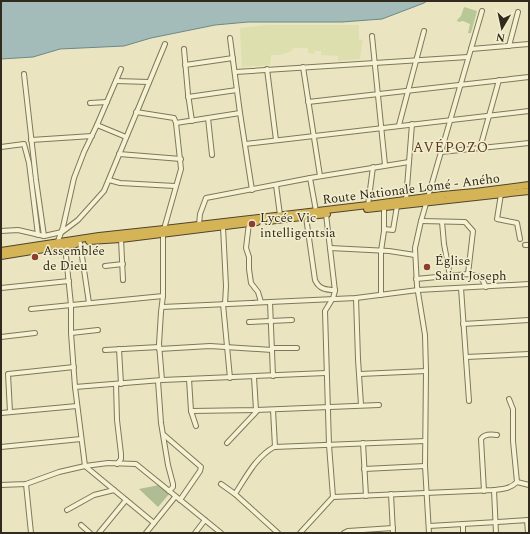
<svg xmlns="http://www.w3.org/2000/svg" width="530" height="534" font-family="Spectral,serif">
<rect width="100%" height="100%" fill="#eae5c0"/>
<polygon fill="#dddfae" points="266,25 359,25 359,39 363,40 360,59 338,61 338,56 321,55 321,51 315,51 314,54 308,53 308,48 293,48 292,51 280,55 271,55 270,65 242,67 240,28"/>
<polygon fill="#b7c795" points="464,7 477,11 471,33 468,33 470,24 463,21 458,22 457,20 461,16"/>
<polygon fill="#afbc94" points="159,485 170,493 158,507 139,489"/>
<polygon fill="#a3bcba" stroke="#6b8987" points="1,1 427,1 424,3 382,19 342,22 248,22 215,25 151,38 124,46 60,49 33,57 1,59"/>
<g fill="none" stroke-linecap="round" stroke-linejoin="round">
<defs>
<g id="minor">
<polyline points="372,36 385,165"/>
<polyline points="230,38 240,113 252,190"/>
<polyline points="509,46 518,12"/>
<polyline points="184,49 188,94 192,121"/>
<polyline points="471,49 529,44"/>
<polyline points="185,65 233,58"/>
<polyline points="303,67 320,176"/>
<polyline points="267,69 276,140"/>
<polyline points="235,72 468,57"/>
<polyline points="24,74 36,180 44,236"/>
<polyline points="116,81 149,82"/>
<polyline points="188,97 237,90"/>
<polyline points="308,102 529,77"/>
<polyline points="90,103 107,102"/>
<polyline points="136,112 174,118 176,123 181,169 164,229"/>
<polyline points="208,118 212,155"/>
<polyline points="176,123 240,113"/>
<polyline points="97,125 121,69"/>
<polyline points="399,125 424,31"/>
<polyline points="31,140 92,136"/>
<polyline points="245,144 529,111"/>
<polyline points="1,147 24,144 29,163 38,235"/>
<polyline points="480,148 499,80"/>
<polyline points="441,152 529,143"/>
<polyline points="119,154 181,159"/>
<polyline points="310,178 316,211"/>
<polyline points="109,180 120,183 175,186"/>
<polyline points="276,185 280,215"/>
<polyline points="501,194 497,219 517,223 520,239"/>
<polyline points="406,200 412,124"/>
<polyline points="368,205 373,167"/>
<polyline points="326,214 335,291 333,298 325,311 329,445 333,497"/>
<path d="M306 217 315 280C319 289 326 290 335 290"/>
<polyline points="421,221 465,222 473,231 468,274"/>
<polyline points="442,222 444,244 450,276"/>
<polyline points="249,223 246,248 249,257 249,269 251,283 258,292 261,302"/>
<polyline points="199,225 200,214 206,198 310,178 409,162"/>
<polyline points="223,227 226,286 225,304"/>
<polyline points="384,229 393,230 397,206"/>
<polyline points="1,231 18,230 44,236 62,232 78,220 104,191 165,44"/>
<polyline points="121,239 123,280"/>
<polyline points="80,243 89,303"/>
<polyline points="57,244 63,227 74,178 84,152 97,125 126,137"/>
<polyline points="525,245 529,245"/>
<polyline points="65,246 71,305 71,333 75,387 85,466 154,523"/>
<polyline points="330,248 389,251 415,255"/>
<polyline points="381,251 384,231 384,208"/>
<polyline points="105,266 123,264"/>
<polyline points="416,279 468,274 481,277 486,287"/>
<polyline points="1,288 69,281"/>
<polyline points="461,288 469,401"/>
<polyline points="381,295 381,251"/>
<polyline points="356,298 358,359 361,405"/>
<polyline points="270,302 273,376"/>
<polyline points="223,304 230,378"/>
<polyline points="162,307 356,298 418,290 529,284"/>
<polyline points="31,309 163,296"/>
<polyline points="249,322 292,320"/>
<polyline points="463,324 529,320"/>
<polyline points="71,333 98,330"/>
<polyline points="1,337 35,333"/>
<polyline points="272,348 297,348"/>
<polyline points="119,349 121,384"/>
<polyline points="159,349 210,346 272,350"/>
<polyline points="105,350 159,347"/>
<polyline points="466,357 529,354"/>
<polyline points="360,374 426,371"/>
<polyline points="254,377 256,410"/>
<polyline points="189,379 191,411 196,426"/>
<polyline points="162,380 159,344 161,312 163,296 163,234"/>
<polyline points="158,381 161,423 168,465 173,484 173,487 169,491"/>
<polyline points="116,384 117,420 121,454 121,459 117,464"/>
<polyline points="75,387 162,380 326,373"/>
<polyline points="273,410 275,447"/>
<polyline points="191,411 256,410 379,405"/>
<polyline points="10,412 8,374 74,367"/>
<polyline points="1,413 77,406"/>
<polyline points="164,435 201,467 200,471 180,500"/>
<polyline points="227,443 258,410"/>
<polyline points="363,443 366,496"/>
<polyline points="1,447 81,439"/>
<polyline points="364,469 425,466"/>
<polyline points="517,482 529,485"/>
<polyline points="26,484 31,533"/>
<polyline points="221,484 235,494 278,533"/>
<polyline points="1,485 26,484 59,472 85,466 108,463 136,464 221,533"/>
<polyline points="494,490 496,533"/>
<path d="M484 491 481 439C484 434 491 434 497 435"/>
<path d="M235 494C246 477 256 457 274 447L425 441"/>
<polyline points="391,494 393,533"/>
<polyline points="67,510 94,495 114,490"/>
<polyline points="527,520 528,533"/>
<polyline points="81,525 90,533"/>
<polyline points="463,525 463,533"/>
<polyline points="429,526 529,520"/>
<polyline points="99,533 126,500"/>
<polyline points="146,533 175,497"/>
<polyline points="195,533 205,520"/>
<path d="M300 533 333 497 494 490C503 489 510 489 517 482L513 441V409L509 399"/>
<polyline points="344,533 348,531 393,528"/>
<polyline points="429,533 425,466 426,371 425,335 417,286 415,248 421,221 441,152 482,11"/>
</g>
<g id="highway">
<polyline points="367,209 529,191"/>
<polyline points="268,221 327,214"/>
<polyline points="89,241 121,239 257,222"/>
<polyline points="1,251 99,236 164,229 368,205 442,195 475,192 529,185"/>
<polyline points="1,256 76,244"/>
</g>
</defs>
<use href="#minor" stroke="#81765a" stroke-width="6"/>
<use href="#highway" stroke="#4f442e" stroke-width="8"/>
<use href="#minor" stroke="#f5f2d3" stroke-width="4"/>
<use href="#highway" stroke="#d4b456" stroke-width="6"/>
</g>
<g fill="#8c3f2e" stroke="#f2eecf" stroke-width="1.5">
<circle cx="252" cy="224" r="4"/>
<circle cx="35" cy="257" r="4"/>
<circle cx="427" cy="267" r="4"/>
</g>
<g text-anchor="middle" stroke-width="3" stroke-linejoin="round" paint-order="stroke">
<g font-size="13" fill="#322b1d" stroke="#f2eecf">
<text transform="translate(411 188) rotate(-7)" y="5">Route Nationale Lomé - Aného</text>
</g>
<g font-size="13" fill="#322b1d" stroke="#f2eecf" text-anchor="start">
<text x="260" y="222">Lycée Vic<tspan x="260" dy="15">intelligentsia</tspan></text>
<text x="43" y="255">Assemblée<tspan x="43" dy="15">de Dieu</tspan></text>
<text x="435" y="265">Église<tspan x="435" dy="15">Saint Joseph</tspan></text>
</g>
<g font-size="14" letter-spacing="1" fill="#5b3720" stroke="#f2eecf">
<text x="451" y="152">AVÉPOZO</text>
</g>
</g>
<rect width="530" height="534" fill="none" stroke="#322b1d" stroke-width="4"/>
<g transform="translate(502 28) rotate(189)" stroke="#f2eecf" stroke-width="3" paint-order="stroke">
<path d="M0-3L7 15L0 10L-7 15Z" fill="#322b1d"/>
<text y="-6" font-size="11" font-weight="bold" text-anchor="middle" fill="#322b1d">N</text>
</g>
</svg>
